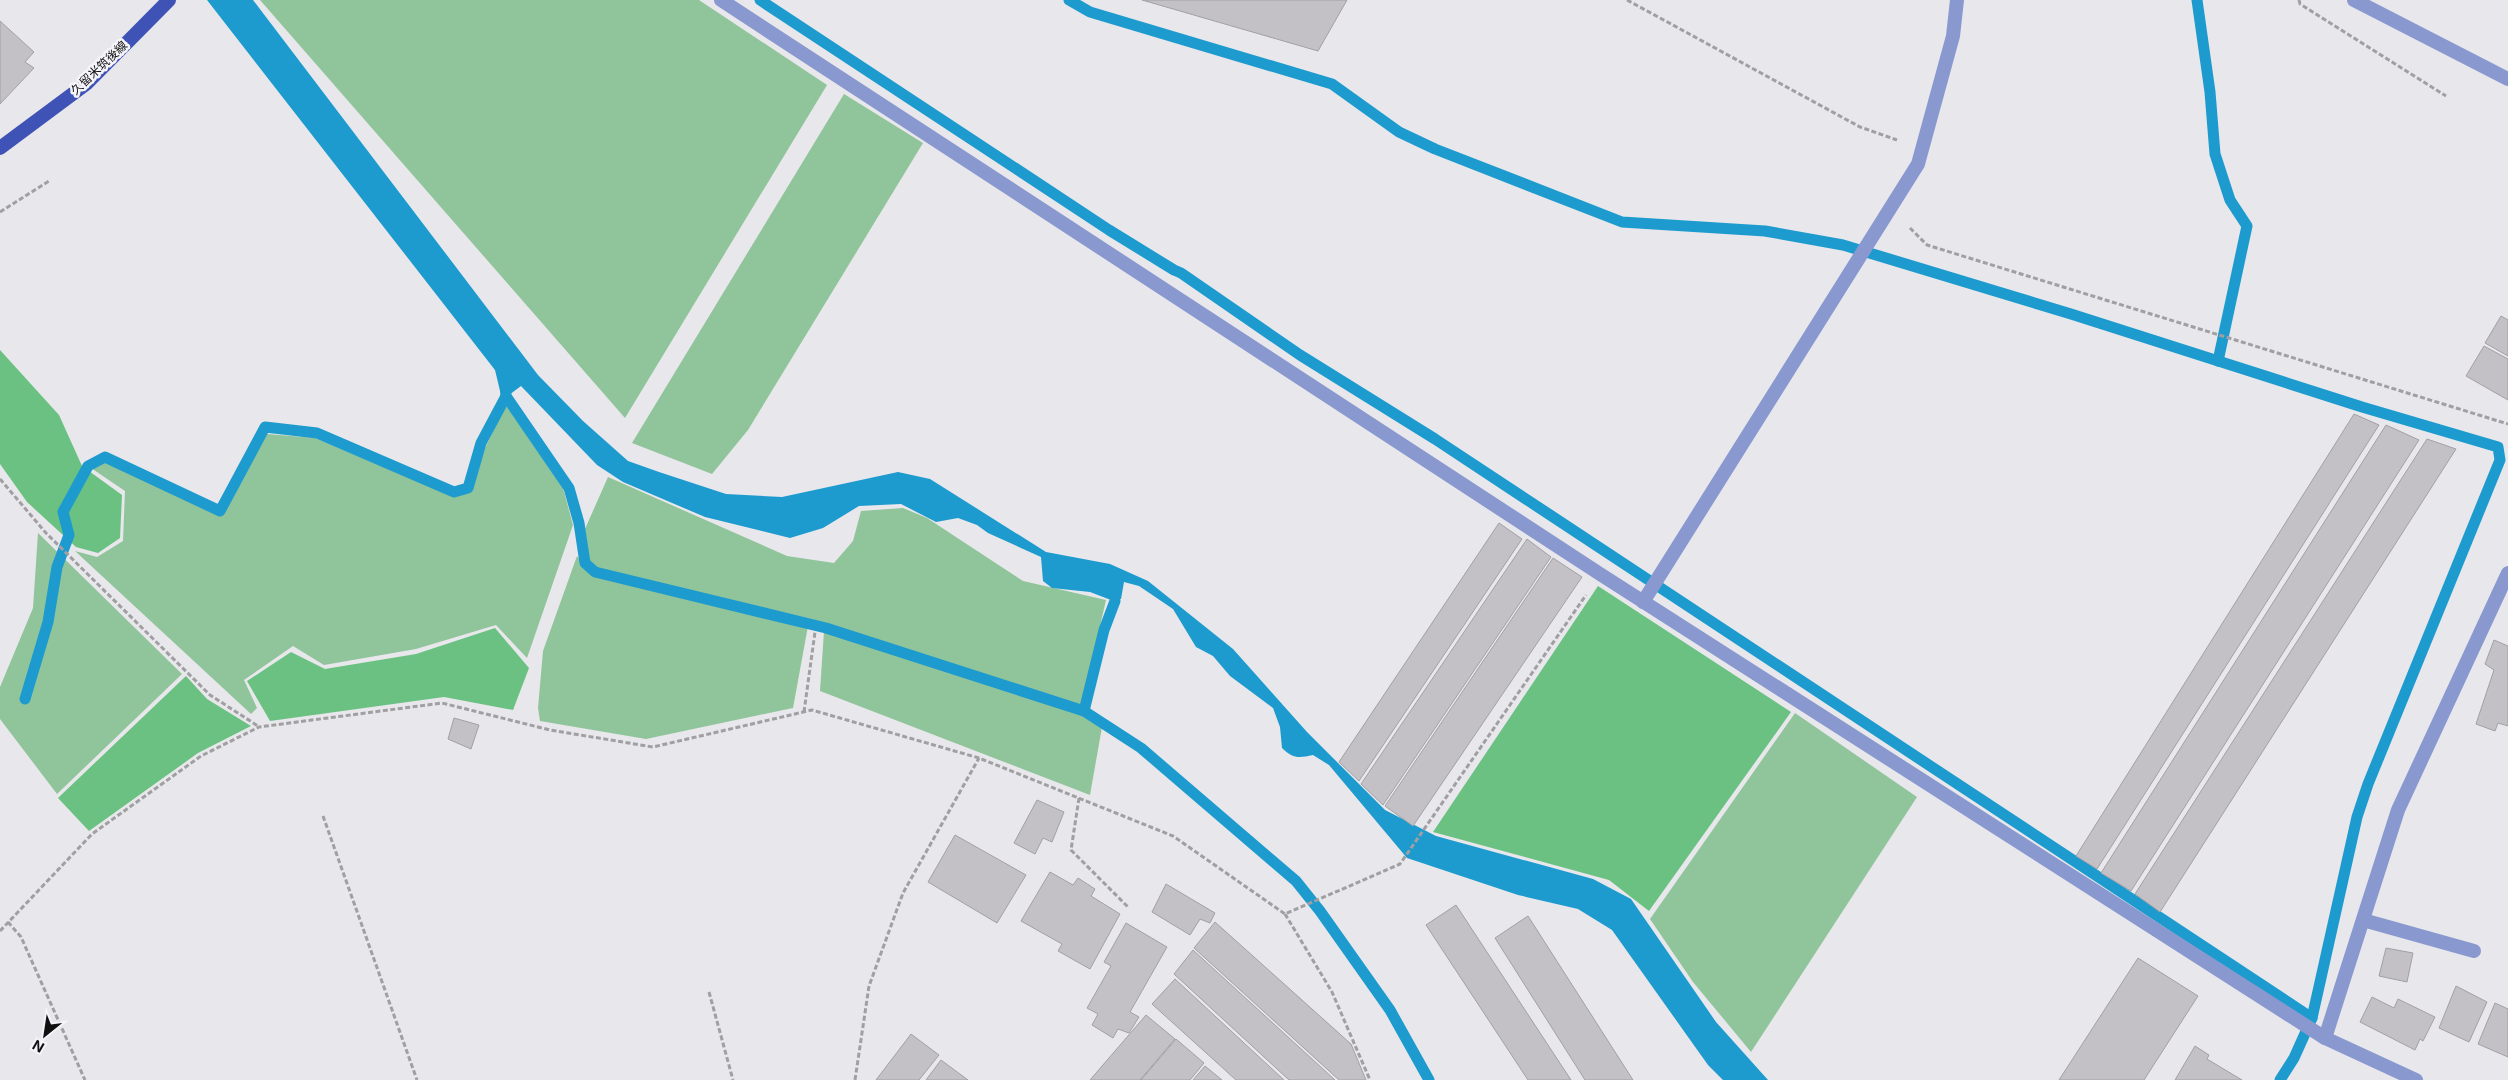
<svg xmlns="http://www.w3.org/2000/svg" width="2508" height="1080" font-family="Inter,'Noto Sans JP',sans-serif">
<rect width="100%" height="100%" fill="#e8e7eb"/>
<g fill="#90c49b">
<polygon points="260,0 699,0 827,85 625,418"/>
<polygon points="844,94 923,143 748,430 712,474 632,443"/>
<polygon points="506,405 563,488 573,525 527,658 496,625 416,649 324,665 293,646 244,680 257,708 251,714 75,551 97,557 123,541 125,491 91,468 105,462 221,516 267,434 315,438 452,496 471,492 485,448"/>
<polygon points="608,477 787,556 834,563 853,541 861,511 903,508 927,518 1023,581 1106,600 1081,708 829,625 599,569 590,563 585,529"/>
<polygon points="38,533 182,674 57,794 0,719 0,687 33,608"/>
<polygon points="577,556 592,573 808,626 793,708 646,739 540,721 538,708 543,651"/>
<polygon points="824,631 1083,714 1102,727 1090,795 820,691"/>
<polygon points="1795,713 1917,797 1751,1052 1693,982 1650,919"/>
</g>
<g fill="#6ac181">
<polygon points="0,350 59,415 82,466 122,495 120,538 98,553 76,547 27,502 0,464"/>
<polygon points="1598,586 1791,712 1649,911 1609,880 1433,832"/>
<polygon points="495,628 529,668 513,710 444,697 270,721 247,681 291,652 325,669 416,654"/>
<polygon points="186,676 207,699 251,726 198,753 89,831 58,798"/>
</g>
<path fill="#1d9bce" d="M207 0H253L538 375 583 421 628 461 659 472 726 494 782 497 898 472 930 479 1046 552 1110 564 1148 581 1233 649 1307 732 1385 810 1436 836 1593 879 1631 899 1716 1022 1768 1080H1723L1708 1065 1612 930 1578 909 1518 895 1407 858 1329 765 1313 755C1299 758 1293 759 1282 748L1280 727 1273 708 1230 676 1213 656 1196 647 1173 609 1139 586 1124 582 1121 599 1111 600 1090 592 1052 588 1043 581 1041 557 988 533 977 525 958 518 936 522 901 504 859 506 823 528 790 538 705 517 623 482 597 465 521 386 509 395H501L495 370Z"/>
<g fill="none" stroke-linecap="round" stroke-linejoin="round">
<g stroke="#1d9bce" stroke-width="11">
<polyline points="760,0 1109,230 1174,270 1181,273 1300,355 1435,439 2312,1018"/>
<polyline points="1069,0 1090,12 1332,84 1399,132 1435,149 1622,222 1765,231 1843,245 2071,314 2362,407 2498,447 2500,460 2368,784 2357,817 2312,1018 2294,1058 2280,1080"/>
<polyline points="2197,0 2210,92 2215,154 2230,200 2247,226 2218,361"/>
<polyline points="505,380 506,396 569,488 579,523 585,563 595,572 826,628 1084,711 1141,748 1296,881 1320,911 1390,1010 1429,1080"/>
<polyline points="25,699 48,622 57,567 69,535 63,512 88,466 105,457 220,511 265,427 317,433 454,492 468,488 481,443 506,396"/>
<polyline points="1084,711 1104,630 1115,601"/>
</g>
</g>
<g fill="#c3c1c5" stroke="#a1a0a4">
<polygon points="1142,0 1347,0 1318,51"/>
<polygon points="0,21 34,52 25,62 34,68 0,104"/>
<polygon points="2501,316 2508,320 2508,356 2485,343"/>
<polygon points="2484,346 2508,359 2508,400 2466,376"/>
<polygon points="2354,414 2379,425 2097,869 2076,856"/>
<polygon points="2386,425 2419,440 2131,891 2101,873"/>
<polygon points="2427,439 2456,449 2160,912 2135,894"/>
<polygon points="1499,523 1522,539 1359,781 1339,762"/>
<polygon points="1527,539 1551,557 1383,805 1361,784"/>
<polygon points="1553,558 1582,577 1413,826 1385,806"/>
<polygon points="2494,640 2508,646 2508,726 2498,723 2495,731 2476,724 2494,670 2485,664"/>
<polygon points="454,718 479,725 471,749 448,739"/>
<polygon points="1037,800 1064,812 1052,842 1043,838 1035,854 1014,843"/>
<polygon points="955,835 1026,875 997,923 928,882"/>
<polygon points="1050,872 1073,885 1078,878 1095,889 1091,896 1120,914 1090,969 1058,951 1062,944 1021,921"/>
<polygon points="1166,884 1215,913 1210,923 1200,919 1190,935 1152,912"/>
<polygon points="1456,905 1571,1080 1528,1080 1426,925"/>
<polygon points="1528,916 1633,1080 1585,1080 1495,938"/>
<polygon points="1215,922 1351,1044 1366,1080 1339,1080 1194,948"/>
<polygon points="1126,923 1167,947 1130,1012 1139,1017 1129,1033 1118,1029 1113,1038 1092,1025 1098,1014 1087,1008 1111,966 1104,962"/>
<polygon points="2386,948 2413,953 2407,982 2379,976"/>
<polygon points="1193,950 1335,1080 1289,1080 1174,974"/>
<polygon points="2138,958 2198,996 2144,1080 2059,1080"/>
<polygon points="1175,979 1284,1080 1236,1080 1152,1004"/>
<polygon points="2456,986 2487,1002 2469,1042 2439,1028"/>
<polygon points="2372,997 2394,1008 2398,999 2435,1017 2423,1041 2420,1039 2415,1050 2360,1022"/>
<polygon points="2495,1003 2508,1009 2508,1057 2478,1044"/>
<polygon points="1146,1015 1175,1039 1140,1080 1090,1080"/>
<polygon points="911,1034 939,1055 919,1080 876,1080"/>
<polygon points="1176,1039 1204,1063 1190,1080 1141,1080"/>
<polygon points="2195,1046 2209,1055 2207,1059 2242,1080 2175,1080"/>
<polygon points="941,1060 968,1080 926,1080"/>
<polygon points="1205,1066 1222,1080 1193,1080"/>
</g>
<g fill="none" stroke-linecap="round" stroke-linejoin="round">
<g stroke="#a09fa2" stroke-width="3" stroke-dasharray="5 2.5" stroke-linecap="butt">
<polyline points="1627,0 1860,127 1897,140"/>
<polyline points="2299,0 2300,4 2446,96"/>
<polyline points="0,212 49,181"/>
<polyline points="1910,228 1927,245 2508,424"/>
<polyline points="0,479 46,533 210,695 258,726"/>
<polyline points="804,712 815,632"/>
<polyline points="1079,798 1071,850 1128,907"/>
<polyline points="323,816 417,1080"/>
<polyline points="1285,914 1332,992 1370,1080"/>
<polyline points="8,922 21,937 85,1080"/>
<polyline points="0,931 92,834 201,756 259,727 442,703 550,730 653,747 812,710 979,758 1173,836 1285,914 1400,864 1586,595"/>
<polyline points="709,992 733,1080"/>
<polyline points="855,1080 869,986 903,893 979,758"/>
</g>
<polyline stroke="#8999d0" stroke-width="14" points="1643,602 1918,164 1953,36 1957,0"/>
<g stroke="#8999d0" stroke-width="14">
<polyline points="721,0 1600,574 2325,1038 2416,1080"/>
<polyline points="2354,0 2508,79"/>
<polyline points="2363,920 2474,951"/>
<polyline points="2325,1038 2398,810 2508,573"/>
</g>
<polyline stroke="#3f52b5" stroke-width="14" points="0,148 86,84 169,0"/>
</g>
<g text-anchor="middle" stroke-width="5" stroke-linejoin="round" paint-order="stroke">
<g font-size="12" fill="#101011" stroke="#f5f4f9">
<text transform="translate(99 68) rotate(-43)" y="4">久留米筑後線</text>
</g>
</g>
<g transform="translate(45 1035) rotate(210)" stroke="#f5f4f9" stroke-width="4" paint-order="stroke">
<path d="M0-4L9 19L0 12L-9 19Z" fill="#101011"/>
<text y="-8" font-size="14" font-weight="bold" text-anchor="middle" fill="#101011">N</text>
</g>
</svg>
